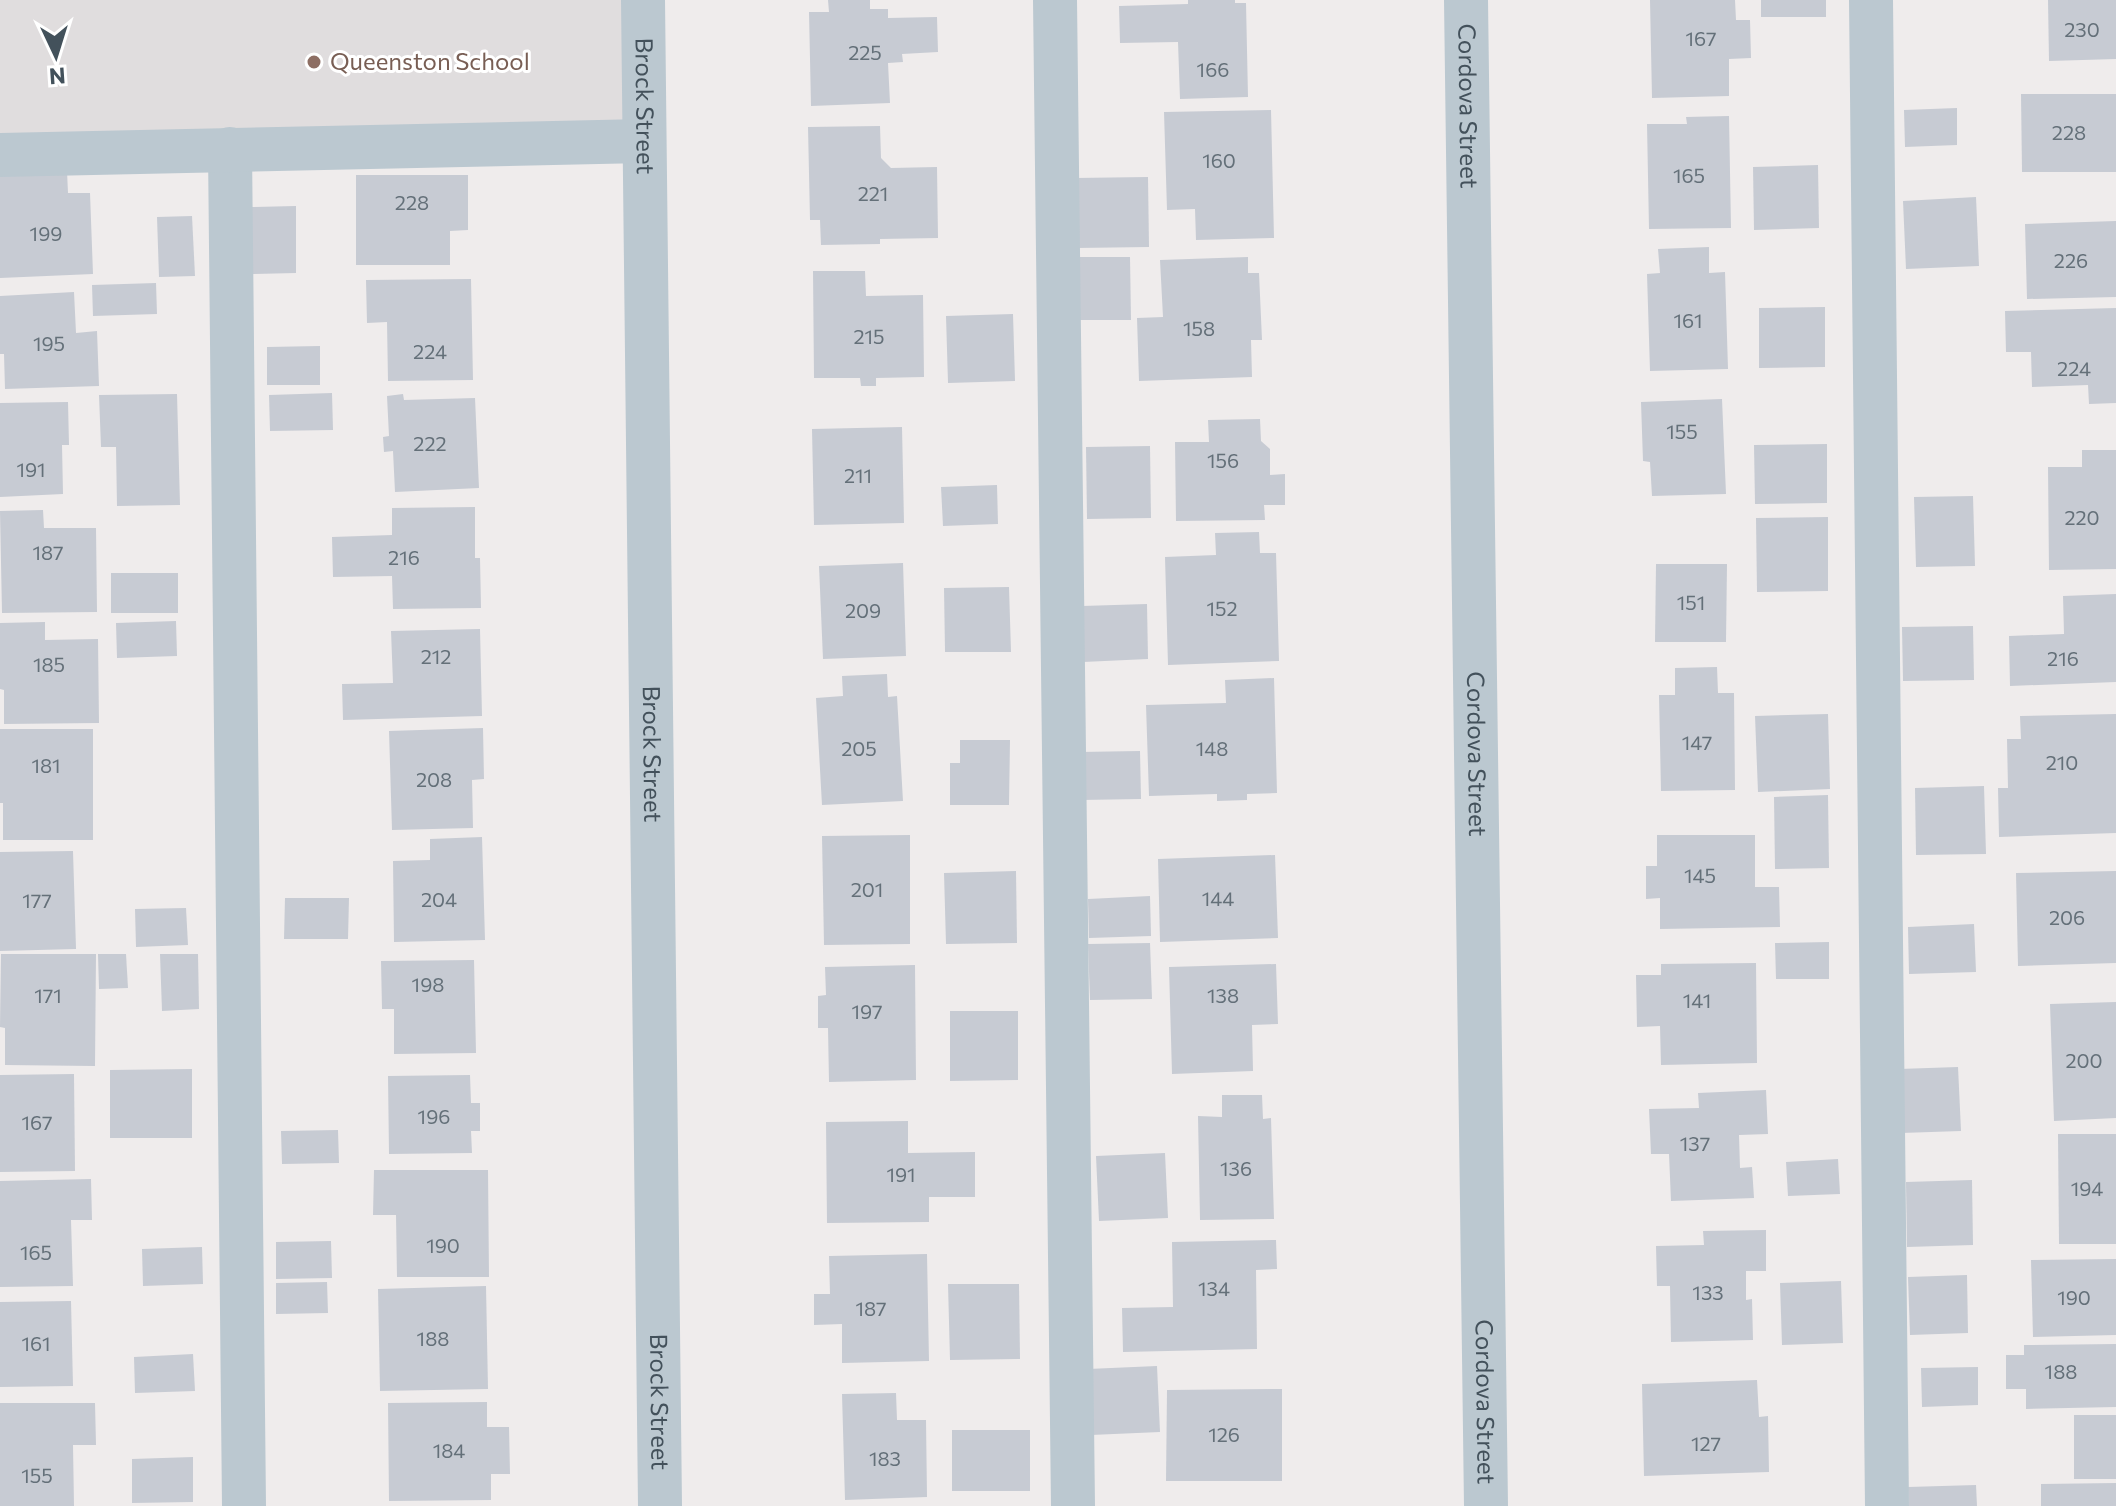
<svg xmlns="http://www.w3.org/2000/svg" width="2116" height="1506" font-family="Commissioner,sans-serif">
<rect width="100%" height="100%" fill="#efecec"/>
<polygon fill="#e0ddde" points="0,0 627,0 630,124 0,137"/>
<g fill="#c7cbd3">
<polygon points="828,0 870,0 870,9 888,9 888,18 937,17 938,52 902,54 903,62 888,63 890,103 811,106 809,12 829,12"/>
<polygon points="1188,0 1235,0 1235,3 1246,3 1248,97 1180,99 1178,42 1120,43 1119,6 1188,4"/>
<polygon points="1650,0 1735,0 1736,20 1750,20 1751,58 1729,59 1729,96 1652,98"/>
<rect x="1761" y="0" width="65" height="17"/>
<polygon points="2048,0 2116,0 2116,59 2049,61"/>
<polygon points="2021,94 2116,94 2116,172 2022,172"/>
<polygon points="1957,108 1957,145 1905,147 1904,110"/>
<polygon points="1271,110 1274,238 1196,240 1195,209 1167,210 1164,112"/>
<polygon points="1729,116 1731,228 1649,229 1647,124 1687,124 1686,117"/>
<polygon points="880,126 881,158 891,168 937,167 938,238 880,239 880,244 821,245 820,220 810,220 808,127"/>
<polygon points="1818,165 1819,228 1754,230 1753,167"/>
<polygon points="67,171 68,193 90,193 93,274 0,278 0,173"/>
<polygon points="356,175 468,175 468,230 450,231 450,265 356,265"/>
<polygon points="1148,177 1149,247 1076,248 1075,178"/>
<polygon points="1976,197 1979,266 1906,269 1903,201"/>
<polygon points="296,206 296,273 252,274 251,207"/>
<polygon points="192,216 195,276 159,277 157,217"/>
<polygon points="2116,221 2116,297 2027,299 2025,224"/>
<polygon points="1709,247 1709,273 1725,272 1728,369 1650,371 1647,274 1660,273 1658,249"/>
<polygon points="1074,257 1130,257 1131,320 1075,320"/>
<polygon points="1248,257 1248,273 1259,273 1262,340 1251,340 1252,377 1139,381 1137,318 1163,317 1160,260"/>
<polygon points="813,271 865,271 866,296 923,295 924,377 876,378 876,386 861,386 860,378 814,378"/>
<polygon points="471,279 473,380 388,381 387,322 367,323 366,280"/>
<polygon points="156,283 157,314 93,316 92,285"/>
<polygon points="74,292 76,333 97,331 99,386 5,389 4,354 0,354 0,296"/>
<polygon points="1825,307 1825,367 1759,368 1759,308"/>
<polygon points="2116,308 2116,403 2089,404 2088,385 2032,387 2031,352 2006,352 2005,311"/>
<polygon points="1013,314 1015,381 948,383 946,316"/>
<polygon points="320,346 320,385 267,385 267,347"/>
<polygon points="332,393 333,430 270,431 269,395"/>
<polygon points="177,394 180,505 117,506 116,447 101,447 99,395"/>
<polygon points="403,394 404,400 475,398 479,488 395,492 393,451 384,452 383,437 389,436 387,396"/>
<polygon points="1722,399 1726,494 1652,496 1650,462 1643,461 1641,402"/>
<polygon points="68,402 69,445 62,445 63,494 0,497 0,403"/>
<polygon points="1260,419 1261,441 1270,449 1270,475 1285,474 1285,505 1264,505 1265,520 1176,521 1175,442 1209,442 1208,420"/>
<polygon points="902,427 904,523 814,525 812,429"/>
<polygon points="1827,444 1827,503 1755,504 1754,445"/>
<polygon points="1150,446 1151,518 1087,519 1086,447"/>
<polygon points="2082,450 2116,450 2116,569 2049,570 2048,467 2082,467"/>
<polygon points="997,485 998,524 943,526 941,487"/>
<polygon points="1973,496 1975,566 1916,567 1914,497"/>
<polygon points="475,507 475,558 480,558 481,608 393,609 392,576 333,577 332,537 392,535 392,508"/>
<polygon points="43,510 44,528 96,528 97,612 2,613 0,511"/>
<polygon points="1828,517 1828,591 1757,592 1756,518"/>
<polygon points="1259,532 1260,553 1276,553 1279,661 1168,665 1165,557 1216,555 1215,533"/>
<polygon points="903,563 906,656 823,659 819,566"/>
<polygon points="1656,564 1727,564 1726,642 1655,642"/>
<rect x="111" y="573" width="67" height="40"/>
<polygon points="1009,587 1011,652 945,652 944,588"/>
<polygon points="2116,594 2116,682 2010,686 2009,636 2064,634 2063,596"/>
<polygon points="1147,604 1148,659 1083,662 1082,606"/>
<polygon points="176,621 177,656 117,658 116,623"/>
<polygon points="45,622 45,640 98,639 99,723 4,724 4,690 0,689 0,623"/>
<polygon points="1973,626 1974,680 1903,681 1902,627"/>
<polygon points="480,629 482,716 343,720 342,684 393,683 391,631"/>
<polygon points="1717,667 1718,693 1734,693 1735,790 1661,791 1659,695 1675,695 1675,668"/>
<polygon points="887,674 888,697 897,696 903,801 822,805 816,698 843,696 842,676"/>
<polygon points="1274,678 1277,793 1247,794 1247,800 1217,801 1217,794 1149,796 1146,705 1226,703 1225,680"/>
<polygon points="1828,714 1830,789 1758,792 1755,716"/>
<polygon points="2116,714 2116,833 1999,837 1998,788 2008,788 2007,739 2021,739 2020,716"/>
<polygon points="483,728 484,779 472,780 473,828 392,830 389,731"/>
<polygon points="0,729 93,729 93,840 3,840 3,803 0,803"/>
<polygon points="960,740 1010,740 1009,805 950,805 950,763 960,763"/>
<polygon points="1140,751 1141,799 1081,800 1079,752"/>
<polygon points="1984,786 1986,854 1916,855 1915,788"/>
<polygon points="1828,795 1829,868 1775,869 1774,797"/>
<polygon points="910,835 910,944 824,945 822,836"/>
<polygon points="1657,835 1755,835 1755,887 1779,887 1780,927 1660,929 1660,898 1646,899 1646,866 1657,866"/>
<polygon points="482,837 485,940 394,942 393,861 430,860 430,839"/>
<polygon points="73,851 76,949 0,951 0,852"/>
<polygon points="1275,855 1278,938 1160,942 1158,859"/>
<polygon points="1016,871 1017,943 946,944 944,873"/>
<polygon points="2116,871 2116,963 2018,966 2016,873"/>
<polygon points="1150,896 1151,936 1089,938 1088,899"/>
<polygon points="285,898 349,898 348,939 284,939"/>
<polygon points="186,908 188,945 136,947 135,909"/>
<polygon points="1974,924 1976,972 1909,974 1908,927"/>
<polygon points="1829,942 1829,979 1776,979 1775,943"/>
<polygon points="1150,943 1152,999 1090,1000 1088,944"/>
<polygon points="1,954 96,954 95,1066 5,1065 5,1028 0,1027"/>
<polygon points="98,954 126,954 128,988 99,989"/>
<polygon points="160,954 198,954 199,1009 162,1011"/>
<polygon points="474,960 476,1053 394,1054 394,1009 382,1009 381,961"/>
<polygon points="1756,963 1757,1063 1661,1065 1660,1026 1637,1027 1636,975 1661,975 1661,964"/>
<polygon points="1276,964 1278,1024 1252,1025 1253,1071 1172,1074 1169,967"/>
<polygon points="915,965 916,1080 829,1082 828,1028 818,1028 818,996 826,995 825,967"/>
<polygon points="2116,1002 2116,1118 2054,1121 2050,1004"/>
<polygon points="950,1011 1018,1011 1018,1080 950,1081"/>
<polygon points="1958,1067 1961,1131 1901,1133 1899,1069"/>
<polygon points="192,1069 192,1138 110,1138 110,1070"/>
<polygon points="74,1074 75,1171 0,1172 0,1075"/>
<polygon points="470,1075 471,1103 480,1103 480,1131 471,1131 472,1153 389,1154 388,1076"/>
<polygon points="1766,1090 1768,1134 1739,1135 1740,1168 1752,1167 1754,1198 1671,1201 1669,1154 1651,1154 1649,1109 1699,1108 1698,1093"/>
<polygon points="1222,1095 1262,1095 1263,1119 1271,1118 1274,1219 1200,1220 1198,1116 1222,1117"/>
<polygon points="908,1121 908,1153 975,1152 975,1197 929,1197 929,1222 827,1223 826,1122"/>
<polygon points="338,1130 339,1163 282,1164 281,1131"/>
<polygon points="2058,1134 2116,1134 2116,1244 2059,1244"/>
<polygon points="1165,1153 1168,1218 1099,1221 1096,1156"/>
<polygon points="1838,1159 1840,1194 1788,1196 1786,1162"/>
<polygon points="374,1170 488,1170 489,1277 397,1277 396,1215 373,1215"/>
<polygon points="91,1179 92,1220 71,1220 73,1286 0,1287 0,1181"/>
<polygon points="1972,1180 1973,1245 1907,1247 1906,1182"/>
<polygon points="1766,1230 1766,1271 1746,1271 1746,1300 1752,1299 1753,1340 1671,1342 1670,1286 1657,1286 1656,1246 1704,1245 1703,1231"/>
<polygon points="1276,1240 1277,1269 1256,1270 1257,1349 1123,1352 1122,1308 1173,1307 1172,1242"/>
<polygon points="331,1241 332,1278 276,1279 276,1242"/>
<polygon points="202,1247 203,1284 143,1286 142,1249"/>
<polygon points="927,1254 929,1361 842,1363 842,1324 814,1325 814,1294 830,1294 829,1256"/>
<polygon points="2116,1259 2116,1335 2033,1337 2031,1260"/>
<polygon points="1967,1275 1968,1333 1910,1335 1908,1277"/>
<polygon points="1841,1281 1843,1343 1782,1345 1780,1283"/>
<polygon points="327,1282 328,1313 276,1314 276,1283"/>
<polygon points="948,1284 1019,1284 1020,1359 950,1360"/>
<polygon points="486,1286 488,1389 380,1391 378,1289"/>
<polygon points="71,1301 73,1386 0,1387 0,1302"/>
<polygon points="2116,1344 2116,1407 2026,1409 2026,1389 2006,1389 2006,1355 2024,1355 2024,1345"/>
<polygon points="193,1354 195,1391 135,1393 134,1357"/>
<polygon points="1157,1366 1160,1432 1091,1435 1088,1369"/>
<polygon points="1978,1367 1978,1405 1922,1407 1921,1368"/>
<polygon points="1757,1380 1759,1417 1768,1416 1769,1472 1644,1476 1642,1384"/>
<polygon points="1282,1389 1282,1481 1166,1481 1167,1390"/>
<polygon points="896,1393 897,1420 926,1420 927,1497 845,1500 842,1394"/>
<polygon points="487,1402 487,1427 509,1427 510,1474 491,1474 491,1500 389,1501 388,1403"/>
<polygon points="0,1403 95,1403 96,1445 73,1445 74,1506 0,1506"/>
<rect x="2074" y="1415" width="42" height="64"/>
<rect x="952" y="1430" width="78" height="61"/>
<polygon points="193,1457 193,1502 132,1503 132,1459"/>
<polygon points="2116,1483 2116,1506 2041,1506 2041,1484"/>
<polygon points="1976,1485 1977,1506 1909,1506 1908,1487"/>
</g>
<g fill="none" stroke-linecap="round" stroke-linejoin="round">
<g stroke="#bbc8d0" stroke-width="44">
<path id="s1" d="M643 0 660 1506"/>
<polyline points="1055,0 1073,1506"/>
<path id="s2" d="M1466 0 1486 1506"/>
<polyline points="1871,0 1887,1506"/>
<polyline points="230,149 244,1506"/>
<polyline points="0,155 644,141"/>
</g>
</g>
<circle fill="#8d6e63" stroke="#fff" stroke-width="3" cx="314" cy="62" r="8"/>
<g text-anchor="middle" stroke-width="6" stroke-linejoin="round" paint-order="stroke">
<g font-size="20" fill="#647079">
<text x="2082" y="37">230</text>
<text x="1701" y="46">167</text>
<text x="865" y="60">225</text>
<text x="1213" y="77">166</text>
<text x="2069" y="140">228</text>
<text x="1219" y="168">160</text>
<text x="1689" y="183">165</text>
<text x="873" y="201">221</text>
<text x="412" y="210">228</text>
<text x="46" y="241">199</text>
<text x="2071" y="268">226</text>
<text x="1688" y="328">161</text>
<text x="1199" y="336">158</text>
<text x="869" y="344">215</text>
<text x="49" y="351">195</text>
<text x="430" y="359">224</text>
<text x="2074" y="376">224</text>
<text x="1682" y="439">155</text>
<text x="430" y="451">222</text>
<text x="1223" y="468">156</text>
<text x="31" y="477">191</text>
<text x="858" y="483">211</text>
<text x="2082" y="525">220</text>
<text x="48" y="560">187</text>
<text x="404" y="565">216</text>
<text x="1691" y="610">151</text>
<text x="1222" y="616">152</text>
<text x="863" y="618">209</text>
<text x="436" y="664">212</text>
<text x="2063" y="666">216</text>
<text x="49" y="672">185</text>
<text x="1697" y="750">147</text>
<text x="859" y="756">205</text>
<text x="1212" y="756">148</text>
<text x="2062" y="770">210</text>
<text x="46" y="773">181</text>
<text x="434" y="787">208</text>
<text x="1700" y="883">145</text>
<text x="867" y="897">201</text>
<text x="1218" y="906">144</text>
<text x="439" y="907">204</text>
<text x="37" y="908">177</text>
<text x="2067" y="925">206</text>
<text x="428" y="992">198</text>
<text x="48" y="1003">171</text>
<text x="1223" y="1003">138</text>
<text x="1697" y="1008">141</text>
<text x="867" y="1019">197</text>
<text x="2084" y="1068">200</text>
<text x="434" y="1124">196</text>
<text x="37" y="1130">167</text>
<text x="1695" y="1151">137</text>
<text x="1236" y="1176">136</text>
<text x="901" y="1182">191</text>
<text x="2087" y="1196">194</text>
<text x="443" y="1253">190</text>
<text x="36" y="1260">165</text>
<text x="1214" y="1296">134</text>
<text x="1708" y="1300">133</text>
<text x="2074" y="1305">190</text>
<text x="871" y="1316">187</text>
<text x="433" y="1346">188</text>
<text x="36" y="1351">161</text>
<text x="2061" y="1379">188</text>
<text x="1224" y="1442">126</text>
<text x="1706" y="1451">127</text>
<text x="449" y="1458">184</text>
<text x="885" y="1466">183</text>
<text x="37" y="1483">155</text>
</g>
<g font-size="24" fill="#785e54" stroke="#fff" text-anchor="start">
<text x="330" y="70">Queenston School</text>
</g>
<g font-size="24" fill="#43515b" stroke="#fff">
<text dy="8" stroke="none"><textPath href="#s1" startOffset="106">Brock Street</textPath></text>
<text dy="8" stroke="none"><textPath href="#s2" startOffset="106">Cordova Street</textPath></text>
<text dy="8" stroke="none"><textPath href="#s1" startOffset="754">Brock Street</textPath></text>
<text dy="8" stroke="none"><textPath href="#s2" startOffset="754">Cordova Street</textPath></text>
<text dy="8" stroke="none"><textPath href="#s1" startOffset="1402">Brock Street</textPath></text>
<text dy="8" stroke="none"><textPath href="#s2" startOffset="1402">Cordova Street</textPath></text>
</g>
</g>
<g transform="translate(56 56) rotate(176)" stroke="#ffffff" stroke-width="6" paint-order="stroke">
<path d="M0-6L14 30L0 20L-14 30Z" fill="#43515b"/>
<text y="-12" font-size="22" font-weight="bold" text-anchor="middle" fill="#43515b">N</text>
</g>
</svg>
